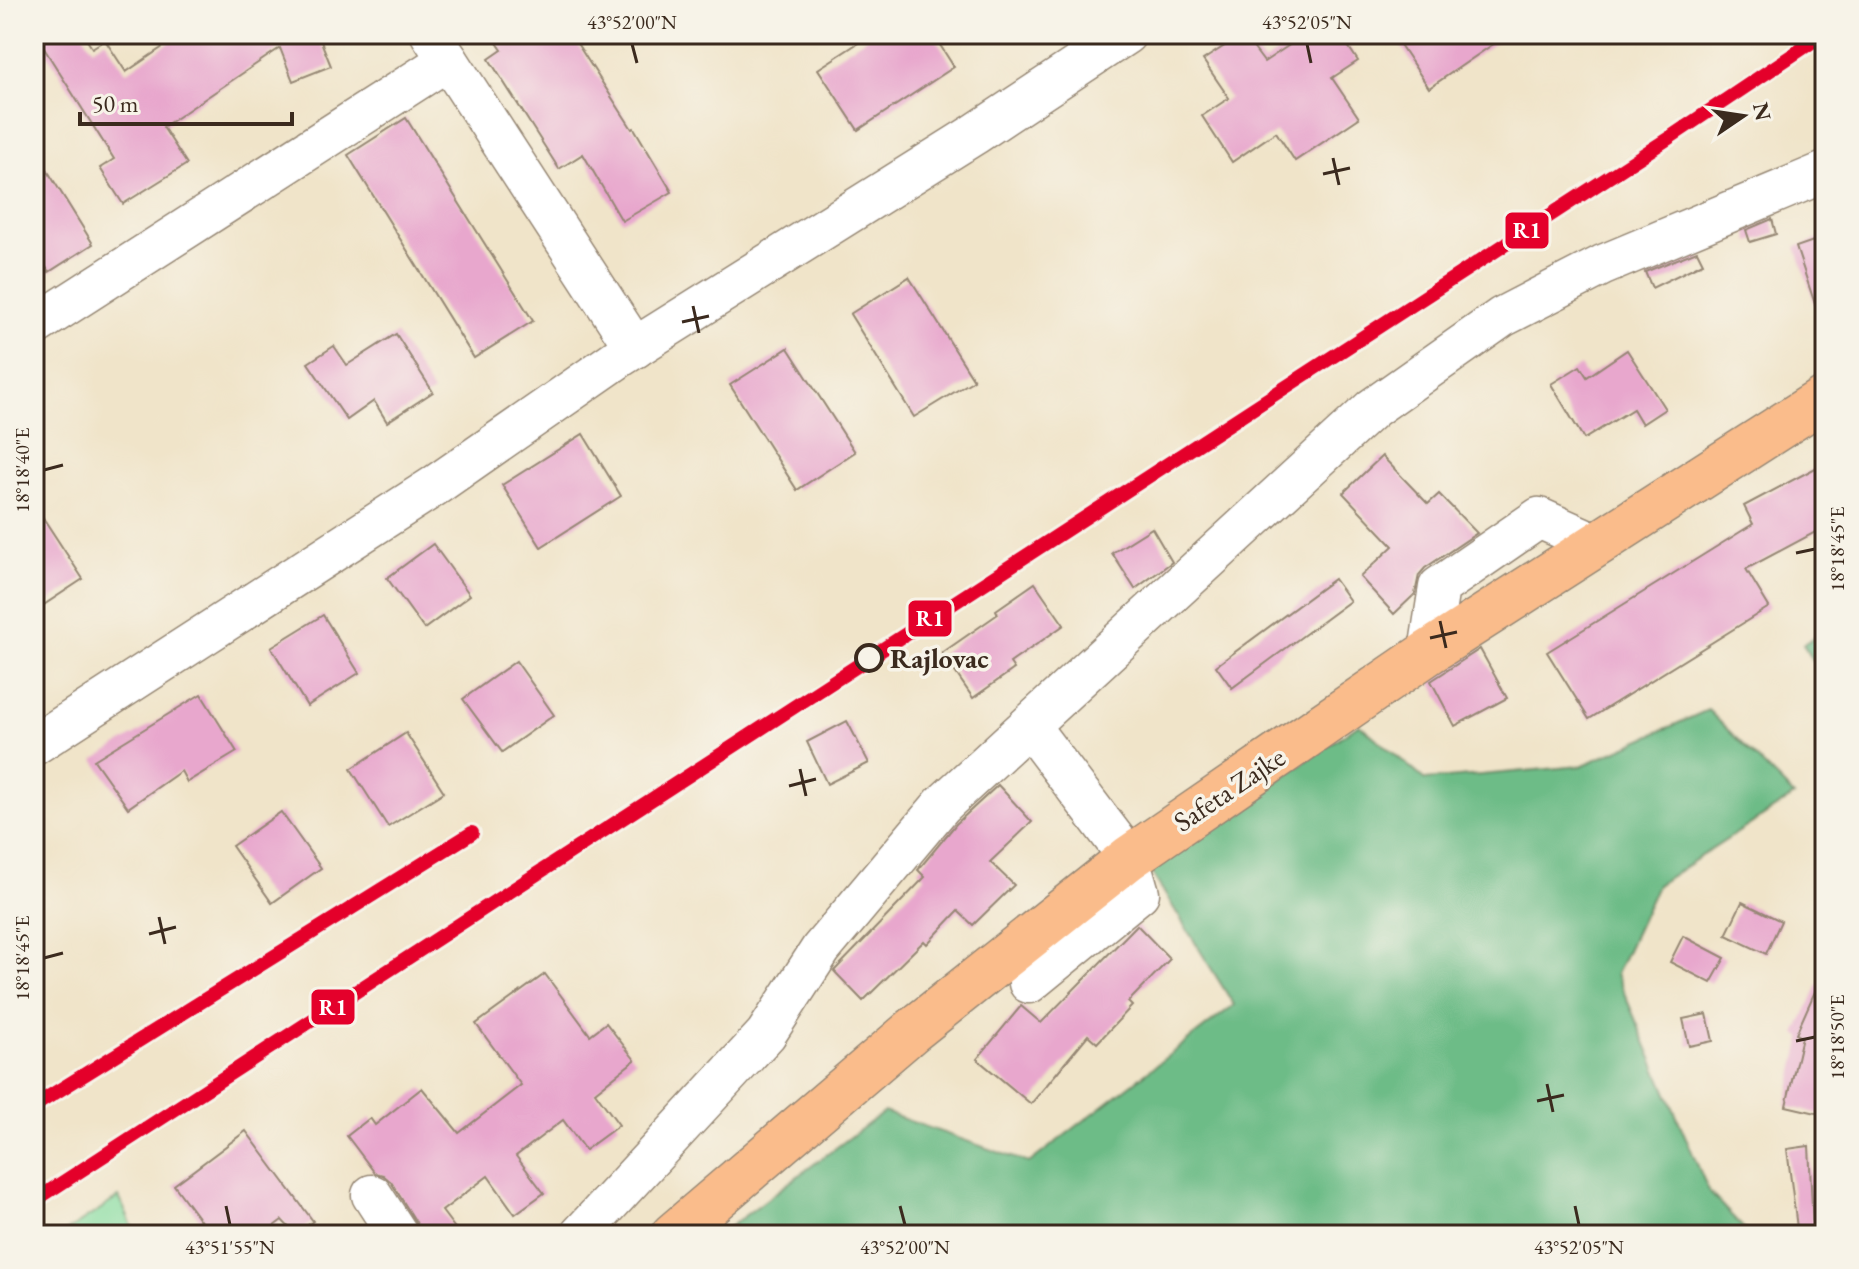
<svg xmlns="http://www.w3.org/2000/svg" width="1859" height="1269" font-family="'EB Garamond',serif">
<rect width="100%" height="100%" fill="#f7f3e8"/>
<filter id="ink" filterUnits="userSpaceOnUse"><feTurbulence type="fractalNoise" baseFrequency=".0125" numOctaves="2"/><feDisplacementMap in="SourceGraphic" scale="16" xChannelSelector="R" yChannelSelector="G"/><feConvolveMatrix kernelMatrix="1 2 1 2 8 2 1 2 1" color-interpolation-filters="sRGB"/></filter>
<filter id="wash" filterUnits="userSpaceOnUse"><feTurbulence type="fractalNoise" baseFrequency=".006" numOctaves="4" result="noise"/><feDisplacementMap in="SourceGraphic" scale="32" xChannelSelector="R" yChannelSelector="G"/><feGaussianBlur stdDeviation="1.8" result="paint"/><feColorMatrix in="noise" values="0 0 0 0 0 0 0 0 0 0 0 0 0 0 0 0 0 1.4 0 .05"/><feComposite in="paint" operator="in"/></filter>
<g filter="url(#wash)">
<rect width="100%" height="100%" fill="#f0e4c9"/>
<polygon fill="#87dda1" stroke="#618460" stroke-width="2" points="119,1197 136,1235 61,1235"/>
<g fill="#6dbc87" stroke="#547352" stroke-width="2">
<polygon points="1825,631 1825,681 1803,644"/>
<polygon points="1708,710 1794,796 1657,885 1616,974 1709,1192 1750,1235 719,1235 884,1112 1029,1163 1234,1005 1150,870 1359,724 1425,780 1581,766"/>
</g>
<g id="blocks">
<g fill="#e8a7cd">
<polygon points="35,34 83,34 92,48 105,40 126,72 182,34 318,34 331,66 293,81 280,48 163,127 187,164 123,204 100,168 114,159"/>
<polygon points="491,34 571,34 632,129 634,128 672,192 622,221 583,154 559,169 489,59 502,50"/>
<polygon points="872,34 933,34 954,67 858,130 818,69"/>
<polygon points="1243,34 1264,62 1306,34 1340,34 1358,61 1332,78 1359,118 1295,161 1276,132 1232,162 1202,116 1229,98 1203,60"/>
<polygon points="1393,34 1508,34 1429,88"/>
<polygon points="406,118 533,321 474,358 348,155"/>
<polygon points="34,149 93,244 49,272 34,248"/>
<polygon points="1772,219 1776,234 1750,242 1746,230"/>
<polygon points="1825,237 1825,322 1821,322 1796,247"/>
<polygon points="1697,251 1703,263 1652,288 1645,272"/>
<polygon points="909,277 974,380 914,417 850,314"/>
<polygon points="396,334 433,392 387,422 374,401 347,420 308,363 334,346 347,365"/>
<polygon points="788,348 855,452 797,490 730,385"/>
<polygon points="1627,350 1665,409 1642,424 1633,409 1584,439 1551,384 1580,366 1587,377"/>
<polygon points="583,434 621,496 541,547 502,485"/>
<polygon points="1382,456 1428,504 1439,494 1477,533 1425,568 1419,575 1415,594 1394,614 1360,577 1393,546 1343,493"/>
<polygon points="1825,463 1825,527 1746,569 1769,607 1589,719 1547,652 1753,524 1744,506"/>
<polygon points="34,504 83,579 42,606 34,594"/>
<polygon points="1152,528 1172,562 1135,589 1112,553"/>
<polygon points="433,544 470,595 424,629 387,578"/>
<polygon points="1334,579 1350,601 1232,688 1216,666"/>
<polygon points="1035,583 1064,625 1010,663 1014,669 973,698 942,653 998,614 996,610"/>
<polygon points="323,615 359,673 307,706 271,647"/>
<polygon points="1480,649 1507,698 1455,726 1431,681"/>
<polygon points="516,661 554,715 502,752 463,699"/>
<polygon points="201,694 237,752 187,782 181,771 128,808 94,760"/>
<polygon points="847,721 869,763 827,784 807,742"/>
<polygon points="406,733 444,792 388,827 351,769"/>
<polygon points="998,785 1032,822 990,862 1014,885 973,925 958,911 927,944 924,941 863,1001 834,971 925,877 918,870 956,824"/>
<polygon points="281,812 321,868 272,903 232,846"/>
<polygon points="1742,902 1781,921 1766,954 1726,935"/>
<polygon points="1137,925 1170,959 1128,1002 1132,1006 1097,1043 1088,1035 1031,1104 977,1059 1021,1006 1041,1023"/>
<polygon points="1683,936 1725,958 1711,983 1670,962"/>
<polygon points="1825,969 1825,1115 1786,1106 1802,1037 1796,1034"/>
<polygon points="545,974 590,1035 606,1023 635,1060 595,1092 619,1125 585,1150 563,1120 516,1156 544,1193 515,1214 488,1176 442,1211 460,1235 424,1235 391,1182 383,1175 375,1173 347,1136 370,1118 375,1125 422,1088 459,1133 521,1085 476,1024"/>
<polygon points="1707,1014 1713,1041 1689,1046 1683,1019"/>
<polygon points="246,1131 313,1221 296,1235 282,1220 262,1235 211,1235 174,1185"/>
<polygon points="1809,1146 1813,1227 1797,1228 1787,1149"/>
</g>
</g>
</g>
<g filter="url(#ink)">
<use href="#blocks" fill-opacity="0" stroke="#968774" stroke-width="2"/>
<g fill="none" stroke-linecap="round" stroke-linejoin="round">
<defs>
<g id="minor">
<polyline points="431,34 635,348"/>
<polyline points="34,326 448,60"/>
<polyline points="1429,652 1439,587 1539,518 1595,543"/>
<polyline points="34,745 436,485 620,357 975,134 1126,34"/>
<polyline points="1029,983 1139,893 1129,858 1029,726"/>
<polyline points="372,1195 398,1235"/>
<polyline points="580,1235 766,1034 821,949 942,805 1373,408 1502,317 1603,265 1825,172"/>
</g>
<polyline id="major" points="673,1235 913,1030 1129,858 1429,652 1825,398"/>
</defs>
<use href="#minor" stroke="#968774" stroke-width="43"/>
<use href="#major" stroke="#968774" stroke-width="47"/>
<use href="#minor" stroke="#fff" stroke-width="40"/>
<use href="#major" stroke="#fabc8b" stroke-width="44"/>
<defs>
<g id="rail-1">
<polyline points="34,1106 472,833"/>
<polyline points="34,1201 1669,138 1824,34"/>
</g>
</defs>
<use href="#rail-1" stroke="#f7f3e8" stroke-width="20"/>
<use href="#rail-1" stroke="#e4002b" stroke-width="14"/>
</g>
</g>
<path fill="none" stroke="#3b2a1e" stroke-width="3" d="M632 44 637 63M1307 44 1311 63M1333 158 1339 185M1323 174 1350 168M693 306 699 333M682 322 709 316M44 470 63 465M1796 553 1815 549M1440 621 1446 648M1430 638 1457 632M800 769 806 796M789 786 816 779M159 917 165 944M149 934 176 927M44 958 63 953M1796 1041 1815 1037M1547 1084 1553 1112M1537 1101 1564 1095M226 1206 230 1225M900 1206 905 1225M1575 1206 1579 1225"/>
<circle fill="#f7f3e8" stroke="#3b2a1e" stroke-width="4" cx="869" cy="658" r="13"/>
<g text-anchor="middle" stroke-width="7" stroke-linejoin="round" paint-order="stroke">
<g font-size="28" font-weight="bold" fill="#3b2a1e" stroke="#f7f3e8" text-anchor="start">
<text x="890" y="668">Rajlovac</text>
</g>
<g font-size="28" fill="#3b2a1e" stroke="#f7f3e8">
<text transform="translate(1229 789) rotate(-34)" y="10">Safeta Zajke</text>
</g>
</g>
<g stroke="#f7f3e8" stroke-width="3">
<rect x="1504" y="211" width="46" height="39" rx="8" fill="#e4002b"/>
<rect x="907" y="599" width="46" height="39" rx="8" fill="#e4002b"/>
<rect x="310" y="988" width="46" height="38" rx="8" fill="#e4002b"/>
</g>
<g font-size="22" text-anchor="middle" font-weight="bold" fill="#fff">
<text x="1527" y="238">R1</text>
<text x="930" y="626">R1</text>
<text x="333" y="1015">R1</text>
</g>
<rect width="1859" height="1269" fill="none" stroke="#f7f3e8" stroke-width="88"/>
<g transform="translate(1743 116) rotate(77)" stroke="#f7f3e8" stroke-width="6" paint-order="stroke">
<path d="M0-6L14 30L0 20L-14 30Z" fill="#3b2a1e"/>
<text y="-12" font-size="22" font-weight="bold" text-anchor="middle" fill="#3b2a1e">N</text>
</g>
<path d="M80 112v12h212v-12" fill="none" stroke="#3b2a1e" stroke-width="4"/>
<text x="92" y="112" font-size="24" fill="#3b2a1e" stroke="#f7f3e8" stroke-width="6" paint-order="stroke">50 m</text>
<rect x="44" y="44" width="1771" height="1181" fill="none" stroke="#3b2a1e" stroke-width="3"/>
<g font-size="20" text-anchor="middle" fill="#3b2a1e">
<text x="632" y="29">43°52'00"N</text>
<text x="1307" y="29">43°52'05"N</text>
<text transform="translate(22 470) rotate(-90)" y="7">18°18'40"E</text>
<text transform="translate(1837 549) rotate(-90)" y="7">18°18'45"E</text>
<text transform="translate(22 958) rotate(-90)" y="7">18°18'45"E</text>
<text transform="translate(1837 1037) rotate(-90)" y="7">18°18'50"E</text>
<text x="230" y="1254">43°51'55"N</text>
<text x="905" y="1254">43°52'00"N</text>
<text x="1579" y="1254">43°52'05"N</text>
</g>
</svg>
